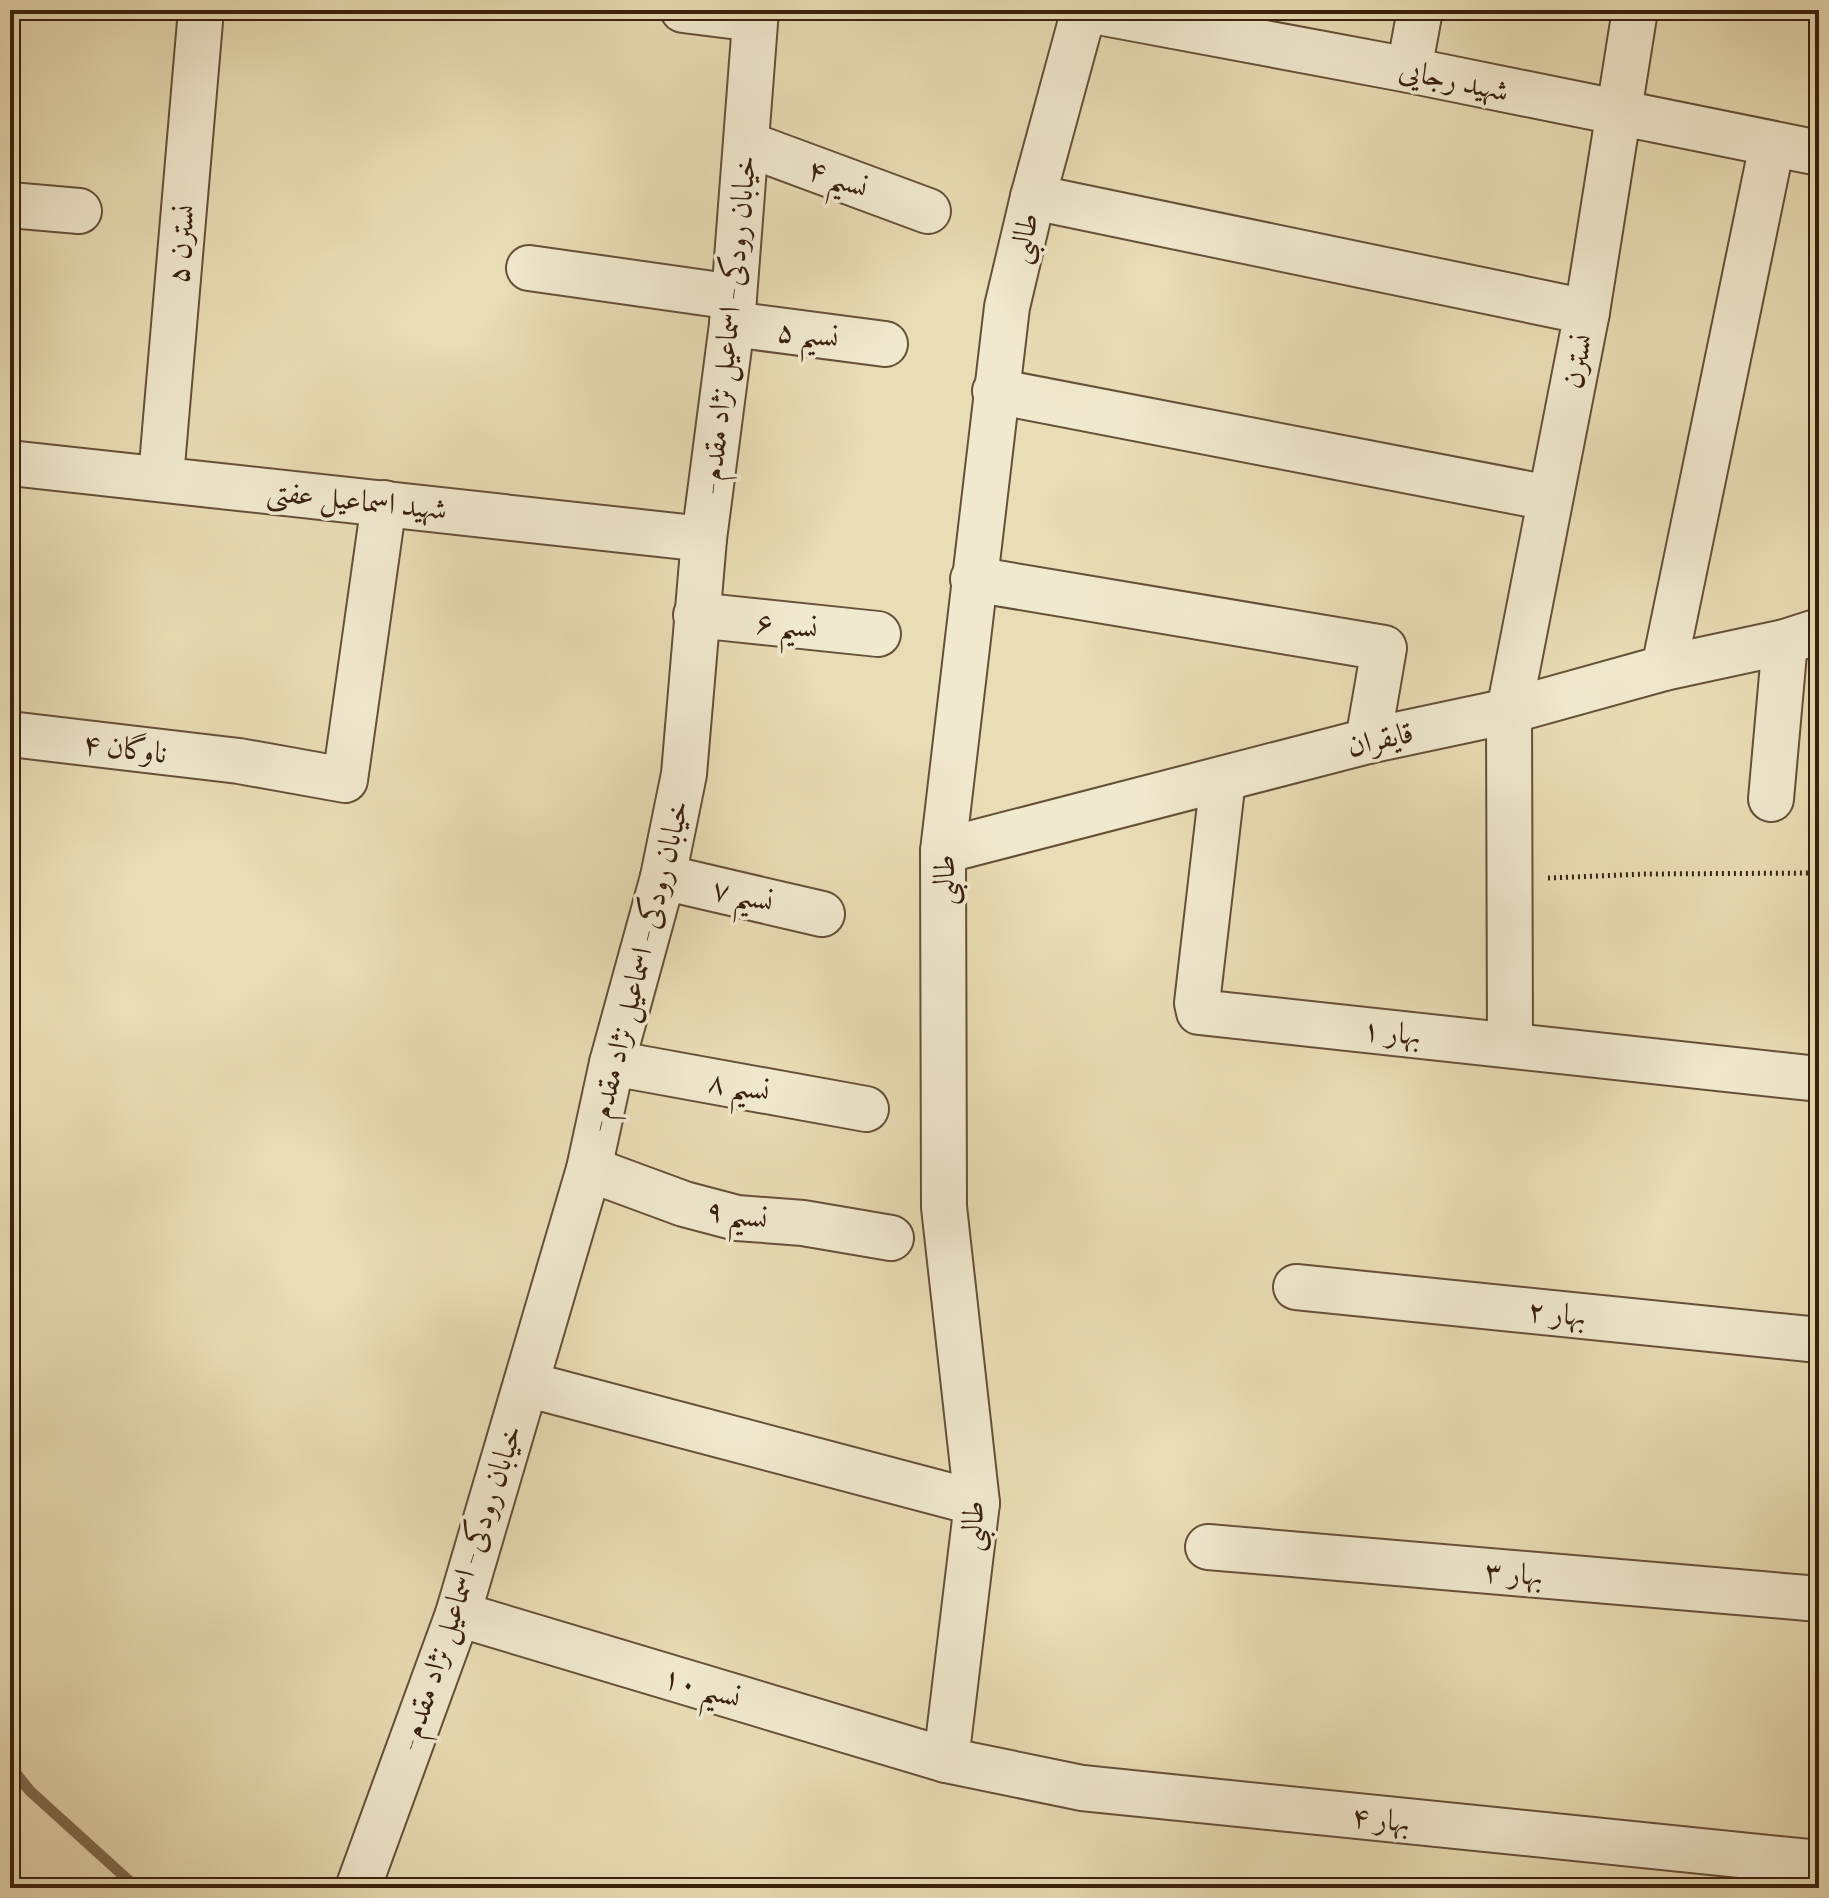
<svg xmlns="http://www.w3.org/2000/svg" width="1829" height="1898" font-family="'IM FELL French Canon',Amiri,serif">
<rect width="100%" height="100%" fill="#e9ddb5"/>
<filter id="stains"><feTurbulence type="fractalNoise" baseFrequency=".0025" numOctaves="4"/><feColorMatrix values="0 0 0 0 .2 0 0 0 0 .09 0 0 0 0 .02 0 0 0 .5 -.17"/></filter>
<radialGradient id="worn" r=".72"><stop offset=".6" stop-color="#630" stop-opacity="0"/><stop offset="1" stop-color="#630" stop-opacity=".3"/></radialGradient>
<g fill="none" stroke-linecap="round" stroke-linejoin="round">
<polyline stroke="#7f6b50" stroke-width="11" points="10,1766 30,1791 137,1888"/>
<defs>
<g id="minor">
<polyline points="683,10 755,19"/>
<polyline points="1088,10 1409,70 1819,153"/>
<polyline points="1409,70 1420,10"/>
<polyline points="747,144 928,211"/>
<polyline points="1033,197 1587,312"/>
<polyline points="10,205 79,211"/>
<polyline points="529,268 734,297"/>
<polyline points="732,324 885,344"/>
<polyline points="995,391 1549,498"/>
<polyline points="10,463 704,539"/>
<polyline points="161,477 201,10"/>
<polyline points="973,579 1384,648 1368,741"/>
<polyline points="696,615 878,634"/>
<polyline points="1664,668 1772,145"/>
<polyline points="10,734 239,761 345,780 384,503"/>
<polyline points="1223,779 1197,1003 1199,1012 1819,1079"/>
<polyline points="1771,799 1785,642"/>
<polyline points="943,851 1368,741 1509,711 1664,668 1785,642 1819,631"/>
<polyline points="663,877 822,914"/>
<polyline points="1510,1044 1509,711 1587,312 1635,10"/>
<polyline points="612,1063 866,1109"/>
<polyline points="589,1169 684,1204 737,1218 803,1223 891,1238"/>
<polyline points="1296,1287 1819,1340"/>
<polyline points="526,1384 977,1503"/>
<polyline points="1208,1547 1819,1599"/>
<polyline points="458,1614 946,1760 1082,1788 1819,1863"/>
<polyline points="946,1760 977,1503 944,1207 943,851 1007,307 1033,197 1084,10"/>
<polyline points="358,1888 458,1614 589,1169 612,1063 663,877 684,774 704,539 732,324 756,10"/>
</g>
</defs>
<use href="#minor" stroke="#655038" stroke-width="48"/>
<polyline stroke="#39210e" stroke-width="5" stroke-dasharray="2 4" stroke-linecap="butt" points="1548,878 1643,874 1819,873"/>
<use href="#minor" stroke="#f1e9cf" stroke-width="44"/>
</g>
<g text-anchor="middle" stroke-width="7" stroke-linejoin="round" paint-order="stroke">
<g font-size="30" fill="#39210e" stroke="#f1e9cf">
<text transform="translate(1454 80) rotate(12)" y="10">شهید رجایی</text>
<text transform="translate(838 178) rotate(20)" y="10">نسیم ۴</text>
<text transform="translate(1023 238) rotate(-77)" y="10">طالبی</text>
<text transform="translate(181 244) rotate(-85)" y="10">نسترن ۵</text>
<text transform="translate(728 325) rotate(-84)" y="10">- خیابان رودکی - اسماعیل نژاد مقدم</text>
<text transform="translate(808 334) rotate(7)" y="10">نسیم ۵</text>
<text transform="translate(1577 361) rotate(-79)" y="10">نسترن</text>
<text transform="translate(357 500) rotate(6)" y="10">شهید اسماعیل عفتی</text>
<text transform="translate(787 625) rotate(6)" y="10">نسیم ۶</text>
<text transform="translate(1380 739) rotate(-13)" y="10">قایقران</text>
<text transform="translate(125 748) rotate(7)" y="10">ناوگان ۴</text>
<text transform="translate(944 880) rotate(-90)" y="10">طالبی</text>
<text transform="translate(743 895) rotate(13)" y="10">نسیم ۷</text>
<text transform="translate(638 966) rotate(-76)" y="10">- خیابان رودکی - اسماعیل نژاد مقدم</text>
<text transform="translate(1392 1032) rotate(6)" y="10">بهار ۱</text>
<text transform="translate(739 1086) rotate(10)" y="10">نسیم ۸</text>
<text transform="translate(737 1214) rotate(10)" y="10">نسیم ۹</text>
<text transform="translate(1557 1313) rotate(6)" y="10">بهار ۲</text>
<text transform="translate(972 1526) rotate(-86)" y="10">طالبی</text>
<text transform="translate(1514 1573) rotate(5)" y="10">بهار ۳</text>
<text transform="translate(460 1588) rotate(-72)" y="10">- خیابان رودکی - اسماعیل نژاد مقدم</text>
<text transform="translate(702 1687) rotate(17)" y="10">نسیم ۱۰</text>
<text transform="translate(1381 1819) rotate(6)" y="10">بهار ۴</text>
</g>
</g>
<rect width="1829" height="1898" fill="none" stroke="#e9ddb5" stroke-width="40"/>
<rect x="12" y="12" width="1805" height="1874" fill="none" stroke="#39210e" stroke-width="4"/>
<rect x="20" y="20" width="1789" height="1858" fill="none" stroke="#39210e" stroke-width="2"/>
<rect width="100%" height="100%" filter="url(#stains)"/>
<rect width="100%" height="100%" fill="url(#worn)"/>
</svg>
